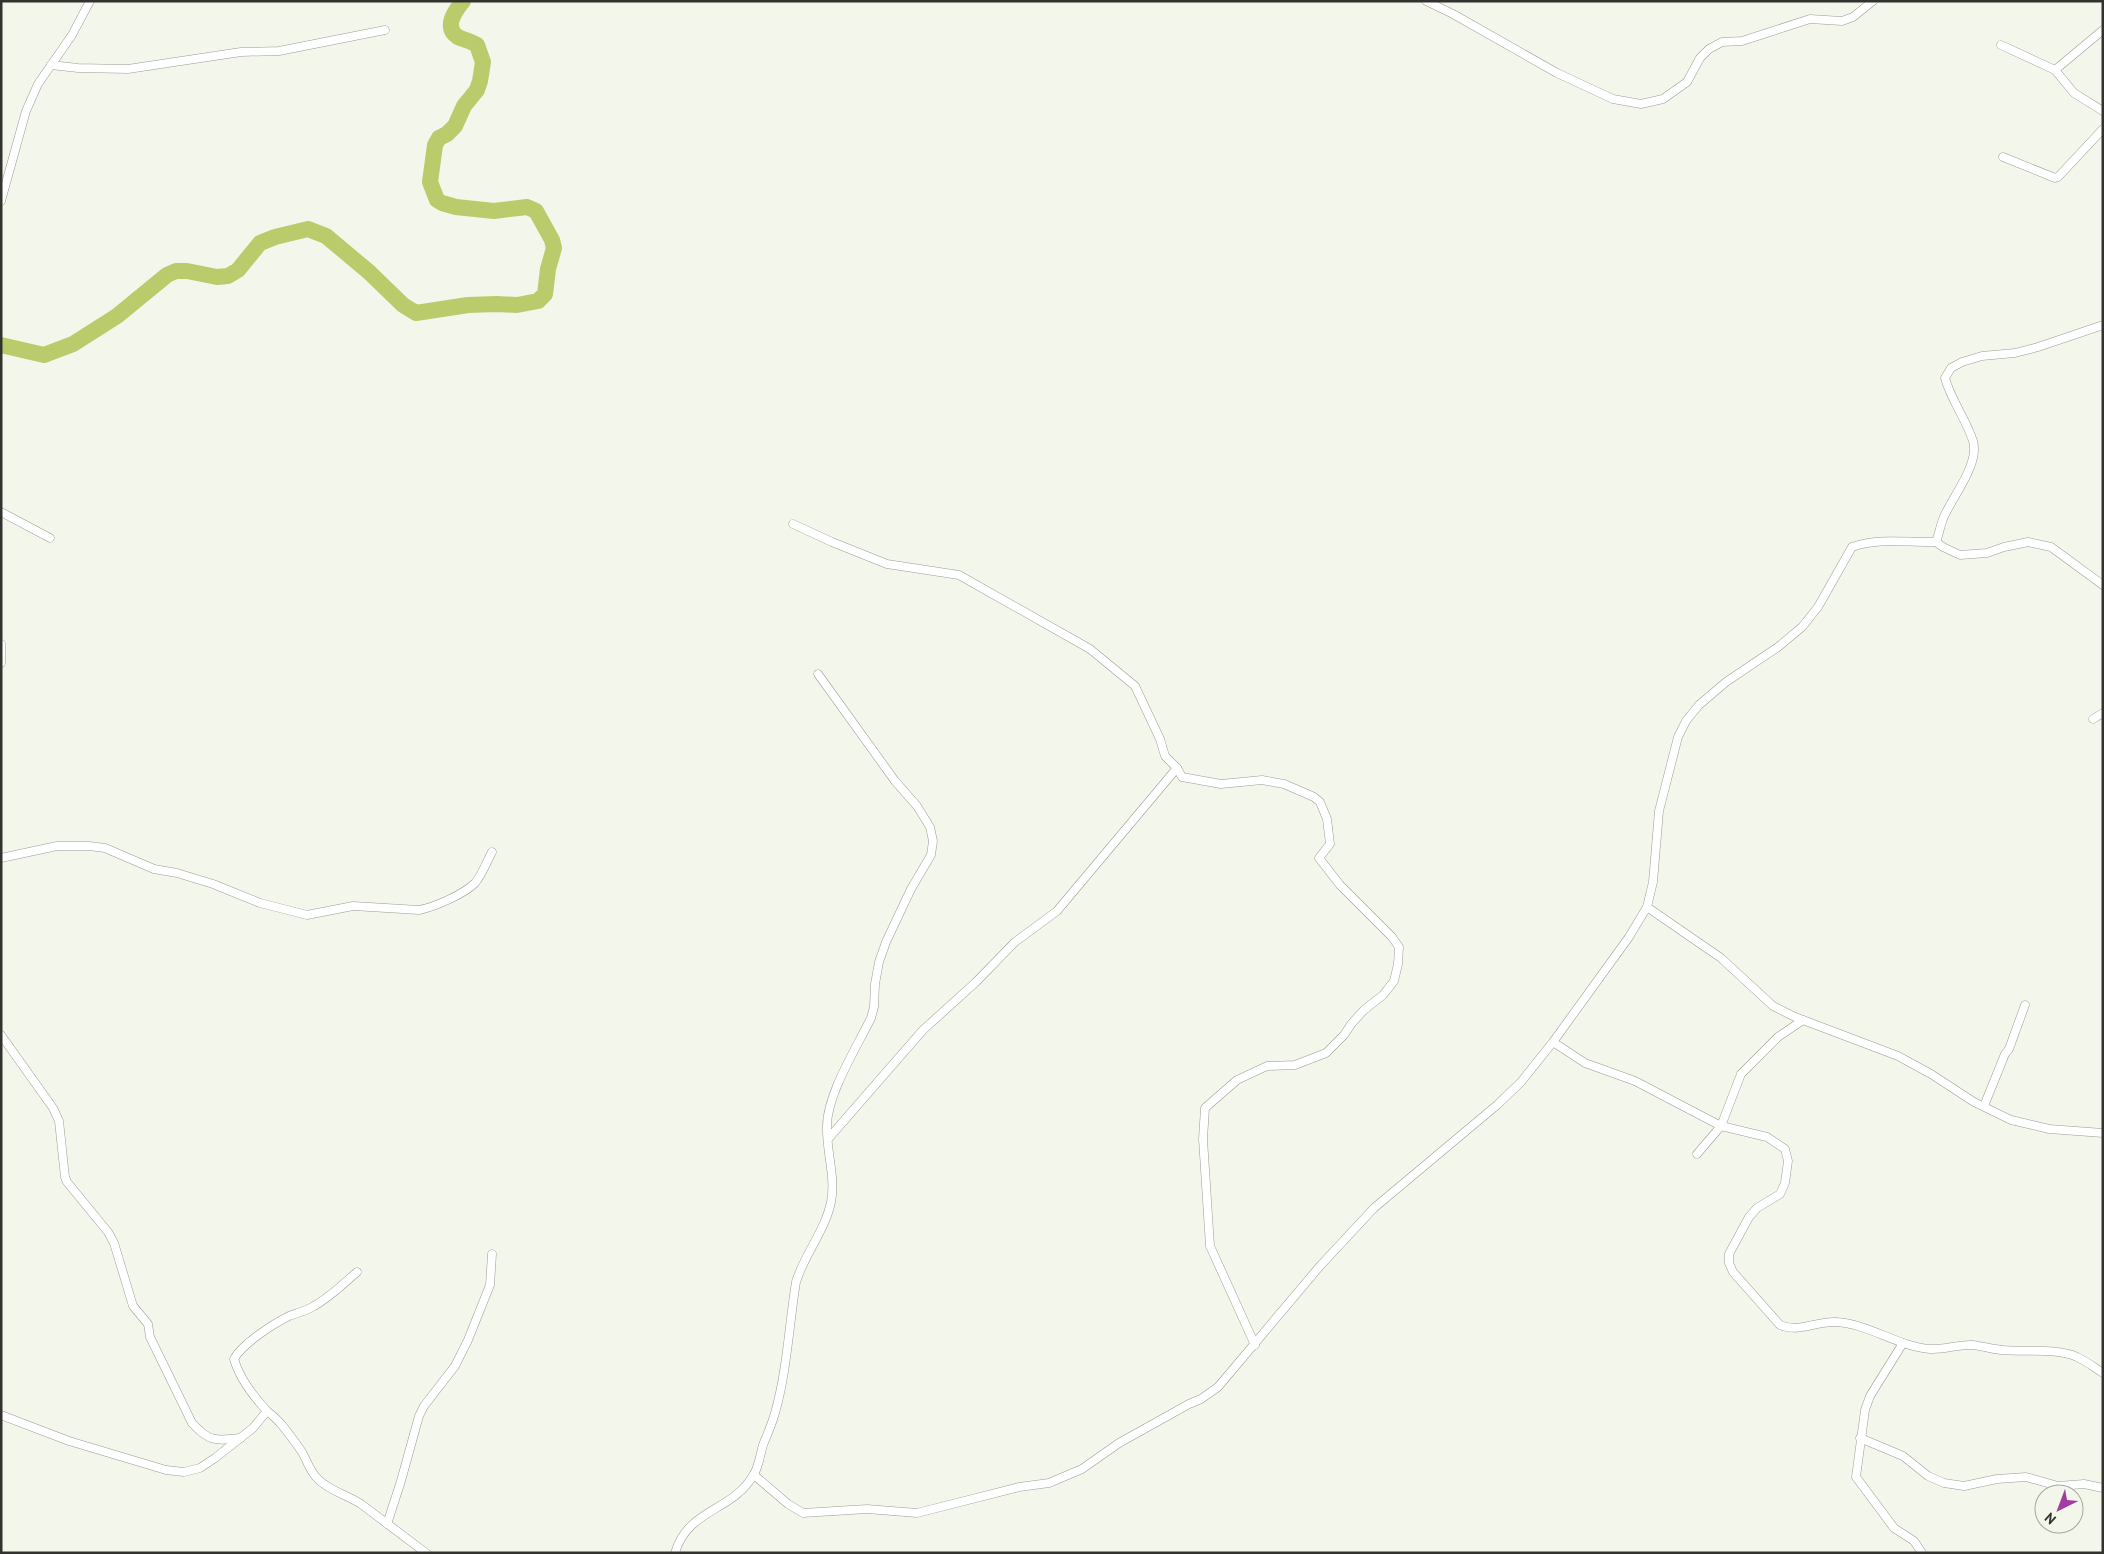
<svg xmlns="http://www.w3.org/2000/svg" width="2104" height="1554" font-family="'PT Sans',sans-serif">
<rect width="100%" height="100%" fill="#f3f6ea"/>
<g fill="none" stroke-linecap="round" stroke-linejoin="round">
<path stroke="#b9cb6a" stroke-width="16" d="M1 345 44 355 73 344 117 316 167 275 176 271H187L217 277 228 276 238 270 260 243 275 237 308 229 326 236 369 272 403 305 416 313 468 305 497 304 517 305 538 301 545 294 548 269 554 248 552 240 536 211 527 207 494 211 456 207 442 203 437 200 430 182 435 145 439 138 447 134 455 126 464 106 477 90 480 81 483 62 477 45C471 41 464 40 458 37 443 27 455 11 463 1"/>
<defs>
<g id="minor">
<polyline points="1426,1 1453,14 1557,73 1613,99 1641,104 1663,99 1687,82 1700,58 1709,49 1722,42 1742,41 1810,19 1842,21 1853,17 1873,1"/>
<polyline points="2001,45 2055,70 2074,93 2103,111"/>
<polyline points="51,65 78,68 128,69 241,52 279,51 385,30"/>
<polyline points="2055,70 2103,30"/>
<polyline points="2003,157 2055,178 2058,177 2103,129"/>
<polyline points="1,201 26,111 38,84 72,35 90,1"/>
<polyline points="1,512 50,538"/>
<polyline points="793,524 832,542 887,564 959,575 1090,649 1135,686 1160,739 1165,756 1177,768 1057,911 1015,942 976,982 923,1030 828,1139"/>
<polyline points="1936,542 1943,547 1960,555 1987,553 2004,547 2028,542 2051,547 2103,585"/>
<polyline points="1,644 1,663"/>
<polyline points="2093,719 2103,713"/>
<polyline points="1177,768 1182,777 1221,784 1262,780 1284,784 1314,797 1320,802 1327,819 1330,844 1319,858 1340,885 1392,937 1399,947 1398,964 1394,981 1383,995 1364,1010 1352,1023 1344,1035 1326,1053 1295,1065 1267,1066 1237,1080 1205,1108 1203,1139 1210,1246 1255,1345"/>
<path d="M1 858 57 846H89L105 848 154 869 177 873 213 884 260 903 307 915 353 906 419 910C435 907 464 894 475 883 482 875 487 861 492 852"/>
<polyline points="1647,907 1721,958 1773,1006 1795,1017 1898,1056 1931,1074 1974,1102 2011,1120 2049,1129 2103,1133"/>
<path d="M1 1035 53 1108 59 1121 65 1177 67 1182 108 1232 114 1243 133 1306 148 1324 150 1337 192 1423C209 1442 216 1441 241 1438"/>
<path d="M1553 1042 1585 1063 1635 1081 1721 1126 1767 1137 1785 1149 1788 1161 1785 1183 1780 1194 1757 1208 1749 1217 1729 1254V1263L1733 1272 1780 1325C1798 1333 1817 1321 1836 1322 1869 1324 1897 1346 1930 1349 1944 1350 1960 1344 1972 1345 1982 1346 1992 1349 2002 1350 2022 1352 2059 1348 2077 1357 2086 1361 2095 1368 2103 1373"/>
<polyline points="1984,1106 2005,1054 2009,1049 2025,1005"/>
<polyline points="1697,1154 1721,1126 1741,1074 1778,1037 1803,1020"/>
<path d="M357 1272C343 1284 330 1297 314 1306 306 1311 297 1313 289 1316 273 1324 242 1344 234 1359 239 1377 254 1397 267 1411 272 1415 277 1419 281 1424 288 1432 294 1441 300 1449 307 1459 309 1471 318 1479 329 1491 348 1495 361 1504L426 1553"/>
<polyline points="1903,1343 1870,1396 1865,1410 1856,1477 1894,1528 1914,1541 1922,1553"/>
<polyline points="1,1415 69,1441 166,1470 184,1472 200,1468 215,1458 253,1428 267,1411"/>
<polyline points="1860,1438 1903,1456 1928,1476 1944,1483 1964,1486 1997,1479 2026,1477 2058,1486 2084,1484 2103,1488"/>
<path d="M754 1475 788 1504 803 1513 867 1509 917 1513 1019 1487 1049 1483 1082 1469 1119 1443 1189 1404 1201 1399 1218 1387 1320 1266 1374 1208 1497 1105 1521 1082 1553 1042 1629 937 1647 907 1653 882 1659 811 1678 737 1686 721 1699 705 1726 682 1778 647 1802 627 1818 607 1852 547C1879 537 1908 543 1936 542 1939 534 1940 527 1943 519 1951 498 1980 465 1973 441 1966 419 1951 400 1945 378L1951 368 1962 362 1982 356 2015 353 2038 347 2103 325"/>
<polyline points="387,1524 401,1481 419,1416 424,1406 455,1366 468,1340 490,1285 492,1254"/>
<path d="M675 1553C688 1508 733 1512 754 1474 759 1466 760 1455 763 1445 767 1435 772 1424 775 1413 787 1371 789 1325 796 1282 805 1253 825 1231 831 1202 836 1177 826 1151 827 1126 827 1094 857 1047 871 1018L874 1007 875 984 879 962 886 942 911 889 931 855 933 841 930 827 917 806 895 781 818 674"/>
</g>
</defs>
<use href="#minor" stroke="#9a9d92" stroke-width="9"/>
<use href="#minor" stroke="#fff" stroke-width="8"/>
</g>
<rect width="2104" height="1554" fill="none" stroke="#32332e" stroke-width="5"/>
<g transform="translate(2059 1509) rotate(222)"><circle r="24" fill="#f3f6ea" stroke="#a6a89f"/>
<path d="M0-4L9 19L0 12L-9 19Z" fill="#a13ca1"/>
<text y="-8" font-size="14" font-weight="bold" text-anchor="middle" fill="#32332e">N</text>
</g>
</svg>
